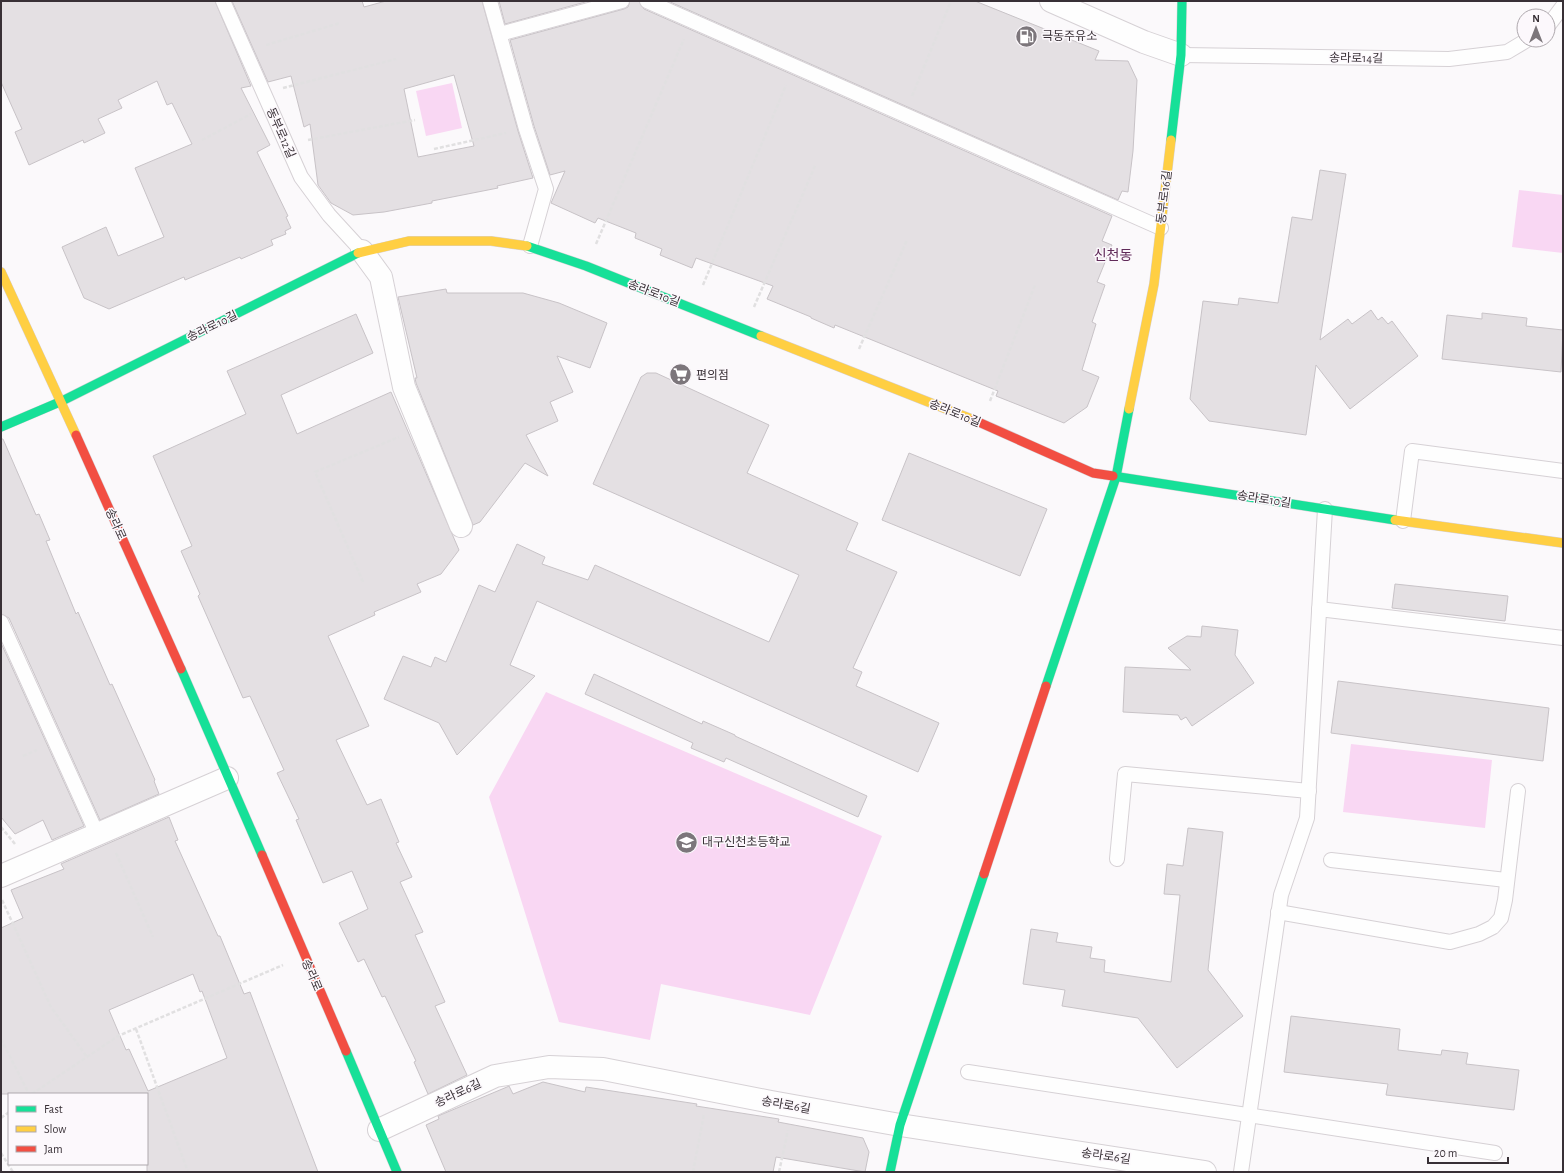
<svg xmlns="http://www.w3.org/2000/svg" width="1564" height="1173" font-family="'Alegreya Sans','Noto Sans KR',sans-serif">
<rect width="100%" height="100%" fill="#fbf9fb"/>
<g fill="#f9d7f3">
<polygon points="452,83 462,128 426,136 416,91"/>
<polygon points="1519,190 1563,195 1563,253 1512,247"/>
<polygon points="546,692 882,836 810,1015 661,984 650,1040 559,1022 489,797"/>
<polygon points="1351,744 1492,760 1485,828 1343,812"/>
</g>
<g fill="#e4e0e3" stroke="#c8c3c7" fill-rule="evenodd">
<polygon points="1,1 215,1 251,86 241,88 270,145 257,152 288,216 286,217 291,228 285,231 286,234 271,240 273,245 241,259 240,257 185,280 184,277 109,309 84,298 62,247 106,227 118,256 164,237 135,168 192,144 172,103 167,105 157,81 118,100 122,108 98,119 105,133 84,143 83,140 29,165 15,132 22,129 1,82"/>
<path d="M232 1H362L364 7 386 1H482L518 131 533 178 497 186 498 188 432 201V203L384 212 353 215 331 203 318 185 310 124 304 127 291 76 268 82ZM454 75 474 146 418 157 404 89Z"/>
<polygon points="499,1 589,1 505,24"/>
<polygon points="630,1 639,1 644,9 1112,216 1102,241 1112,245 1097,282 1105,285 1092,322 1096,324 1082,370 1099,377 1087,407 1064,423 996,396 998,391 835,325 834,328 811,318 811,317 767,299 773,286 696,258 692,268 660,255 662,249 635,238 636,233 598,218 595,223 551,203 565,171 550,175 534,126 510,40 624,9 628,7"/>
<polygon points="668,1 975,1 1099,51 1095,60 1128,61 1137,80 1133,151 1128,192 1122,191 1118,200"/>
<polygon points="1320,170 1346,174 1320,340 1348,319 1352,324 1371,310 1378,320 1382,317 1388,324 1392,321 1418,356 1350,409 1316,365 1306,435 1209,421 1190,399 1203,301 1238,305 1239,298 1278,303 1292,217 1312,220"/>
<polygon points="446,289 447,293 523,293 559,303 607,323 590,368 557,356 573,392 550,402 558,421 526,435 548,476 525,463 480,522 473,525 416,383 415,378 417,378 398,297"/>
<polygon points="1482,313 1527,318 1526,326 1563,330 1561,372 1442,359 1447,315 1482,319"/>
<polygon points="356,314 373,353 281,395 297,434 391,392 459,550 441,574 417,584 421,592 374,612 375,615 328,636 369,726 336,740 367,805 381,799 399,842 396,843 412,877 400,882 423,932 415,935 445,1002 435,1006 467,1075 428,1094 414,1062 416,1061 385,996 382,997 364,959 358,962 339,923 368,909 352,871 323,883 296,820 299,819 277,773 284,770 250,696 243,698 198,596 200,594 181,551 192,546 153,456 246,414 227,371"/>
<polygon points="647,373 656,373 769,425 747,473 858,523 846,550 897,572 853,668 862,672 856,686 939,723 918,772 537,601 510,665 535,676 457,755 439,723 384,699 403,656 431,667 435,657 446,662 479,585 495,592 517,544 545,557 542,564 588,580 595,565 769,642 799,575 593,484 641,377"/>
<polygon points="1,439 3,439 36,515 39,514 50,540 46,541 76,614 78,612 110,685 112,684 155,780 154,781 159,794 100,820 9,618 1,614"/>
<polygon points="909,453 1047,509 1020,576 882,520"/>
<polygon points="1395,584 1508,596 1505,621 1392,608"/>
<polygon points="1202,626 1238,630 1235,655 1254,683 1192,726 1186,717 1181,720 1178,715 1123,712 1125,667 1191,670 1168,648 1187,636 1201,637"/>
<polygon points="1,643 84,826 52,840 43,820 15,834 1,817"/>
<polygon points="594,674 702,724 703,721 735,735 735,736 867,796 858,817 726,758 724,762 691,748 693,743 585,694"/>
<polygon points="1338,681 1549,708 1543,761 1331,733"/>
<path d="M169 817 178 840 175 841 218 936H220L244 994 250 992 318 1172H147V1094H1V928L23 918 11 890 64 869 61 864 63 863ZM193 974 200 992 202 991 227 1058 148 1091 129 1049 126 1050 109 1010Z"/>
<polygon points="1188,828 1223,832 1208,970 1243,1016 1177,1068 1138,1018 1062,1006 1065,990 1023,984 1031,929 1058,933 1056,942 1092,947 1090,958 1105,960 1104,972 1171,982 1180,895 1164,894 1167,864 1183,866"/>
<polygon points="1291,1016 1400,1029 1398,1050 1441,1055 1442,1050 1468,1053 1466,1064 1519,1070 1514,1110 1386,1095 1388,1084 1284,1072"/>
<polygon points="543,1082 585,1092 586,1087 697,1104 696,1106 779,1119 778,1122 863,1138 869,1152 865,1172 776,1157 773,1172 446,1172 426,1125 439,1119 438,1116 507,1087 509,1086 513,1094"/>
</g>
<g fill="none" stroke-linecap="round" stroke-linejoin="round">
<defs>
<g id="lane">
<polyline points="223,1 301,177 329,215 362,251"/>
<polyline points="490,1 526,129 546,189 530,246"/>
<polyline points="647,1 1161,228"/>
<polyline points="1548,26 1563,6"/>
<polyline points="500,34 622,1"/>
<polyline points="1181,55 1449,59 1507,52 1527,40"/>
<polyline points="1403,521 1412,451 1563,471"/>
<polyline points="1319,609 1563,638"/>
<polyline points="1,622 97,834"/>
<polyline points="1117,859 1125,774 1309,791"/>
<polyline points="1331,860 1506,880"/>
<polyline points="1278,912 1450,942 1479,934 1493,927 1501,918 1505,900 1518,791"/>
<polyline points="968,1072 1495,1153"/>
<polyline points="1241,1172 1281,895 1307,818 1325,509"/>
</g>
<g id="street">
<polyline points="1051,1 1144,42 1181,55"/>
<polyline points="362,251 381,277 404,387 461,526"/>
<polyline points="1,876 227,778"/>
<polyline points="379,1130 495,1076 549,1067 603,1069 771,1102 900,1125 1205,1172"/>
</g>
<g id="fast">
<polyline points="1171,140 1181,55 1182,1"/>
<polyline points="527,246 586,266 761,336"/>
<polyline points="1,427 62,401 358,253"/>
<polyline points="1113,476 1395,520"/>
<polyline points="181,669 262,855"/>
<polyline points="1046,686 1116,477 1129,409"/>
<polyline points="346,1051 397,1172"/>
<polyline points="890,1172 900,1125 984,874"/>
</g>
<g id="slow">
<polyline points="358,253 409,241 491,241 527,246"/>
<polyline points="1,272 76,435"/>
<polyline points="761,336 974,420"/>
<polyline points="1129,409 1154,284 1171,140"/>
<polyline points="1395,520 1563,543"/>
</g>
<g id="jam">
<polyline points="974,420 1093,473 1113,476"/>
<polyline points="76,435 181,669"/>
<polyline points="262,855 346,1051"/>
<polyline points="984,874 1046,686"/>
</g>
</defs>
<use href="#lane" stroke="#d6d1d5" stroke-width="16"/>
<use href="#street" stroke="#d6d1d5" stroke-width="24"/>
<use href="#fast" stroke="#d6d1d5" stroke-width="10"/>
<use href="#slow" stroke="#d6d1d5" stroke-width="10"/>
<use href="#jam" stroke="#d6d1d5" stroke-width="10"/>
<g stroke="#e1e0e1" stroke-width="2.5" stroke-dasharray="4 2" stroke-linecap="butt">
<polyline points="266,45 340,23"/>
<polyline points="283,88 396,59"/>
<polyline points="912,96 951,1"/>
<polyline points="202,140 251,114"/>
<polyline points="308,140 415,120"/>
<polyline points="434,149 506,133"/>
<polyline points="596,244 684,39"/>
<polyline points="703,285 786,85"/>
<polyline points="754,307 815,166"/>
<polyline points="859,349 907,240"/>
<polyline points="990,401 1035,285"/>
<polyline points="363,582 315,472 399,437"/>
<polyline points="23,756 37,750"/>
<polyline points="1,827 15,844"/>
<polyline points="116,853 153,937"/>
<polyline points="2,900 51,1007 87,1057"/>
<polyline points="136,1029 188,1172"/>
<polyline points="1,1039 29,1094"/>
<polyline points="32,1094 118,1036 283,965"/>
<polyline points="1,1118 9,1112"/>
<polyline points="1,1153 13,1172"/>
<polyline points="693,1172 704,1114"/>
<polyline points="779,1172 788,1130"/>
</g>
<use href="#lane" stroke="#fefefe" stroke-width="14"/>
<use href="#street" stroke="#fefefe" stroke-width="22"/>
<use href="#fast" stroke="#16e098" stroke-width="9"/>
<use href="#slow" stroke="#ffcf43" stroke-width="9"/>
<use href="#jam" stroke="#f24e42" stroke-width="9"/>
</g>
<defs>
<symbol id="fuel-disc" viewBox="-11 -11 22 22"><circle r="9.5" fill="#7c767b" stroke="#fcf8fc"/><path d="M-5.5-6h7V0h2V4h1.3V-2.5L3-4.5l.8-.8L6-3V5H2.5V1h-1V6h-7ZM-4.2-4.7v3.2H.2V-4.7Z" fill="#fff"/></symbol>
<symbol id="supermarket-disc" viewBox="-11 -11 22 22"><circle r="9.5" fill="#7c767b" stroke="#fcf8fc"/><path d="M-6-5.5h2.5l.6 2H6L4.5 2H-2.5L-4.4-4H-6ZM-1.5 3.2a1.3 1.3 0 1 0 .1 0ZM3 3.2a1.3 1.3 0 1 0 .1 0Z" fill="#fff"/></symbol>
<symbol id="school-disc" viewBox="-11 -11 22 22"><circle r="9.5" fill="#7c767b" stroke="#fcf8fc"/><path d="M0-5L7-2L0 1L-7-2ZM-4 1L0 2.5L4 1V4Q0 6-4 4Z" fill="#fff"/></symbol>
</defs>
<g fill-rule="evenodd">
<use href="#fuel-disc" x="1014" y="24" width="25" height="25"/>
<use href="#supermarket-disc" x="668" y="362" width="25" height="25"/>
<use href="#school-disc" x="674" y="830" width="25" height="25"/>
</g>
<g text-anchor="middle" stroke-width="3" stroke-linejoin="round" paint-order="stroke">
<g font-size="12" fill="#383036" stroke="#fcf8fc" text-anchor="start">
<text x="1042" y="40">극동주유소</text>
<text x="696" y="379">편의점</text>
<text x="702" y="846">대구신천초등학교</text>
</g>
<g font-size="12" fill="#383036" stroke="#fcf8fc">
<text transform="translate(1356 58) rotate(1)" y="4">송라로14길</text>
<text transform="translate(281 133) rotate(66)" y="4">동부로12길</text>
<text transform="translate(1164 197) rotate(-83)" y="4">동부로16길</text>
<text transform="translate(654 293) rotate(21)" y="4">송라로10길</text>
<text transform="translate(212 326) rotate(-26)" y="4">송라로10길</text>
<text transform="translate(955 413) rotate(22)" y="4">송라로10길</text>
<text transform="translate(1264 499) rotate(9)" y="4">송라로10길</text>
<text transform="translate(116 524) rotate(66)" y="4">송라로</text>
<text transform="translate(312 975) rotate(67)" y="4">송라로</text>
<text transform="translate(458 1093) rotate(-25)" y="4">송라로6길</text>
<text transform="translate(786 1105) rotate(10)" y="4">송라로6길</text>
<text transform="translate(1106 1156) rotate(8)" y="4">송라로6길</text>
</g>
<g font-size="14" fill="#602b59" stroke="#fcf8fc">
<text x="1113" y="260">신천동</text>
</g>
</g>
<rect width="1564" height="1173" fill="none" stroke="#383036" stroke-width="4"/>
<rect x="8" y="1093" width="140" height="72" fill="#fcf8fc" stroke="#aea8ad"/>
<rect x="16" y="1106" width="20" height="6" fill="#16e098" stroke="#aea8ad"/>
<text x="44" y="1113" font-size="12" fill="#383036">Fast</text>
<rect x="16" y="1126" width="20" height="6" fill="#ffcf43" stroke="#aea8ad"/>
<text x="44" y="1133" font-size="12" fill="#383036">Slow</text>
<rect x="16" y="1146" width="20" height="6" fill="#f24e42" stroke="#aea8ad"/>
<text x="44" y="1153" font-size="12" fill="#383036">Jam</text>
<g transform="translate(1536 28)"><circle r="19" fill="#fcf8fc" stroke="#aea8ad"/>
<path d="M0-3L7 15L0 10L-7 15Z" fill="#7c767b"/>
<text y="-6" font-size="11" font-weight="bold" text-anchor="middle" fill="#383036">N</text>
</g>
<path d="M1428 1157v6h80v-6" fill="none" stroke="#383036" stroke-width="2"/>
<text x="1434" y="1157" font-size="12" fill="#383036" stroke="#fcf8fc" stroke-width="3" paint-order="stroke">20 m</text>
</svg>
